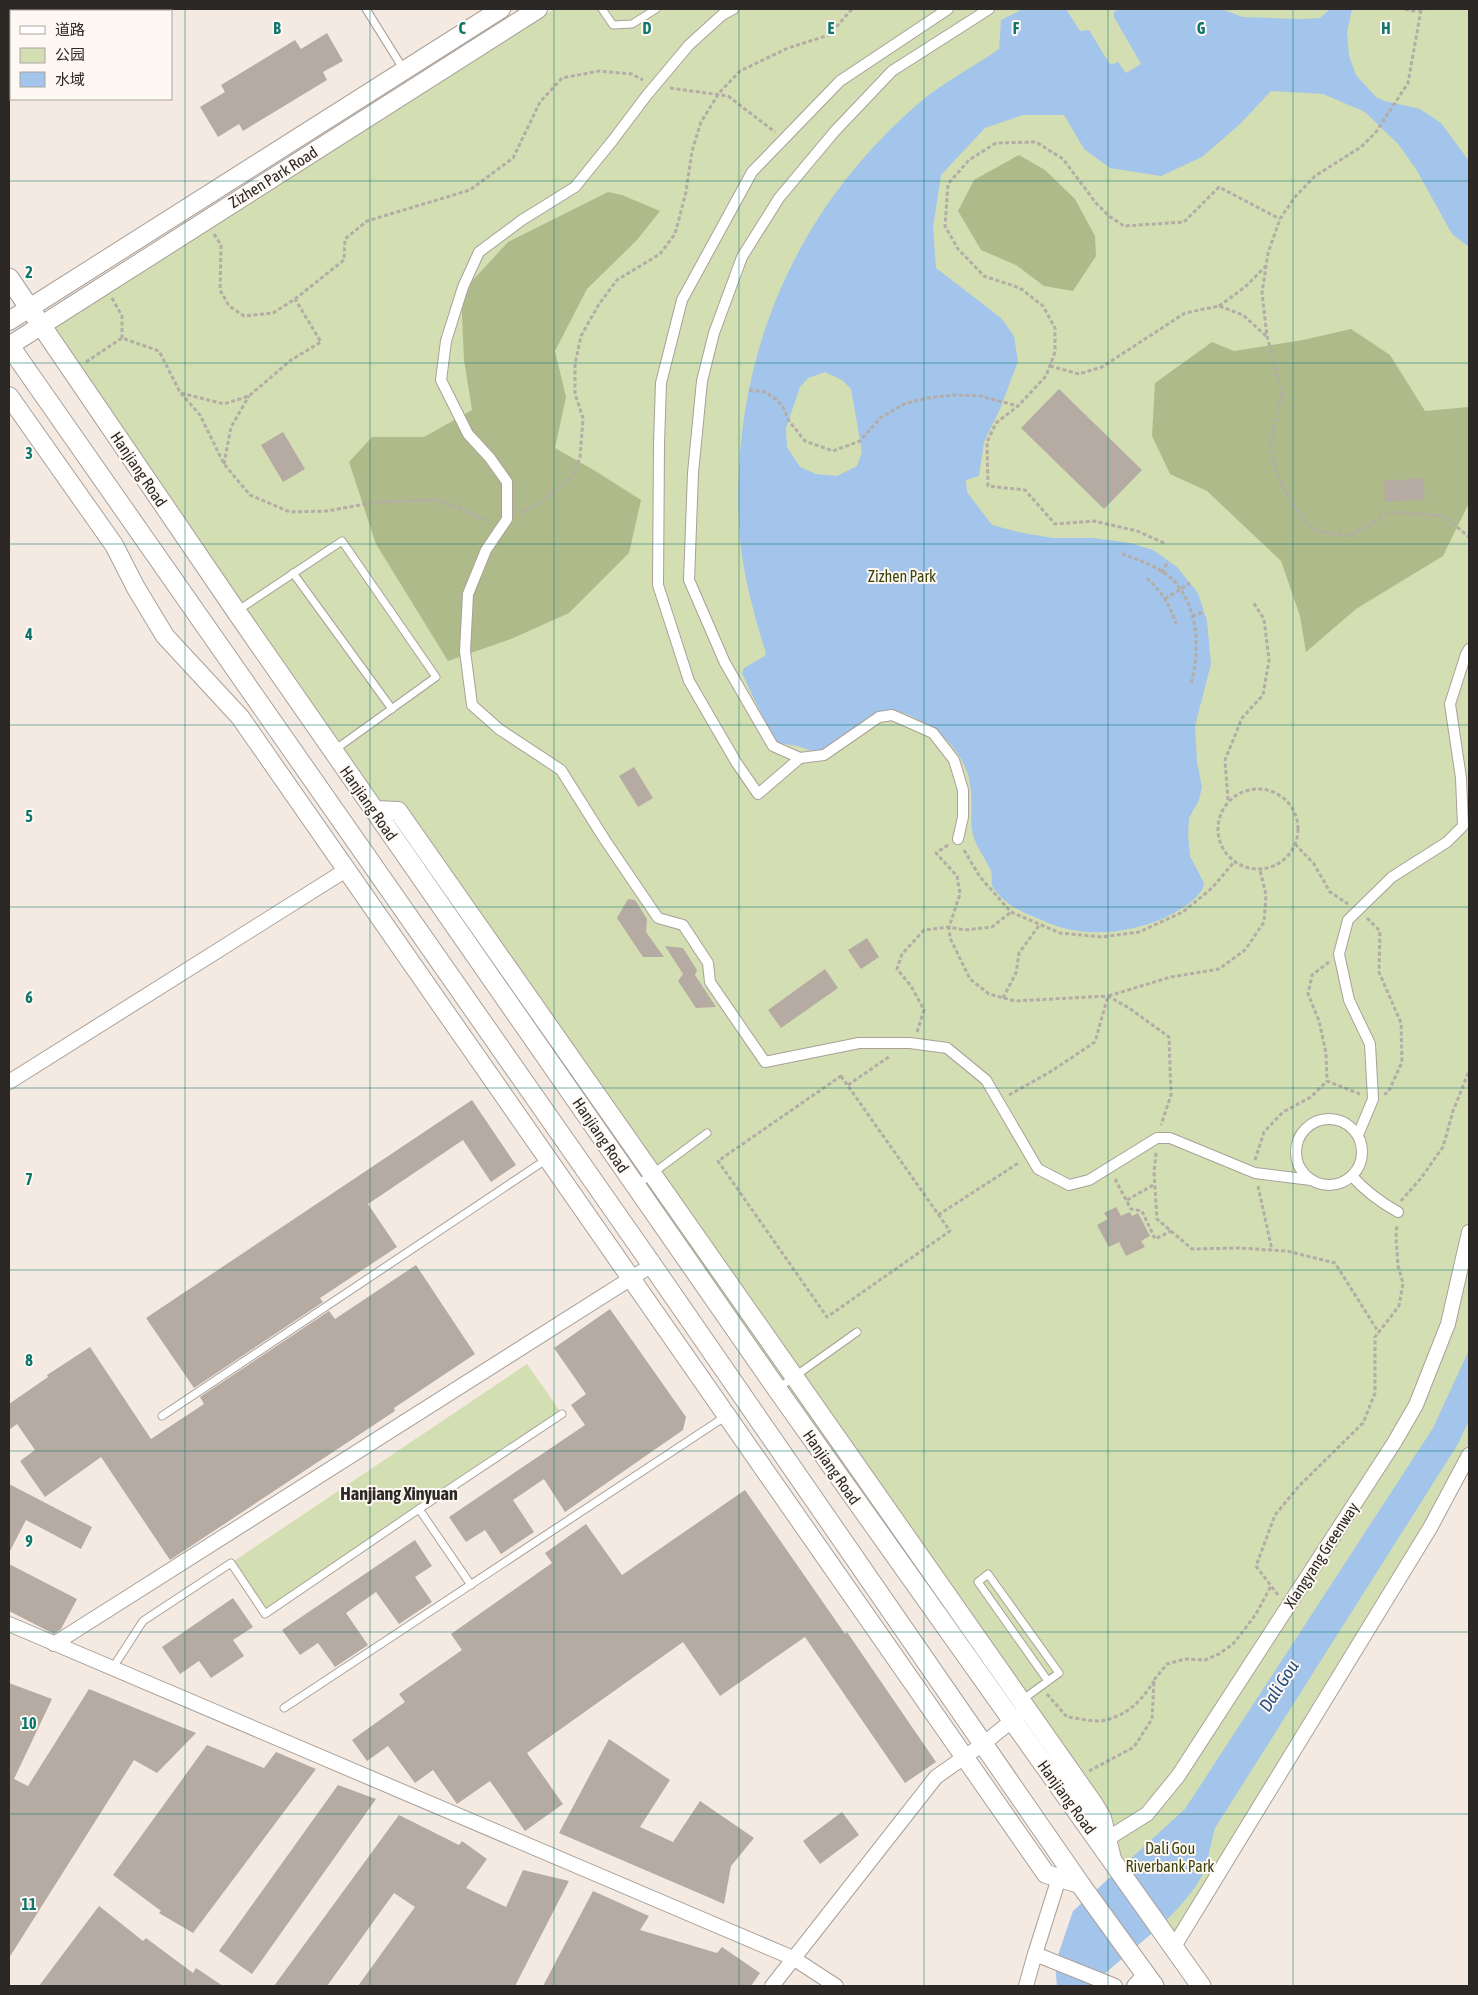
<svg xmlns="http://www.w3.org/2000/svg" width="1478" height="1995" font-family="'Asap Condensed','Noto Sans SC',sans-serif">
<rect width="100%" height="100%" fill="#f4eae2"/>
<g fill="#d4deb3">
<polygon points="554,9 1469,9 1469,1455 1173,1948 42,324 137,272"/>
<polygon points="527,1364 562,1414 265,1614 231,1563"/>
</g>
<g fill="#afba8a">
<polygon points="1019,155 1045,170 1075,199 1095,236 1096,256 1073,291 1044,286 1016,265 981,250 958,211 974,180"/>
<polygon points="608,192 622,195 660,211 637,240 587,289 555,351 566,397 555,448 597,472 641,500 629,553 569,613 511,639 448,661 376,544 349,462 372,437 424,437 472,410 464,360 461,293 508,242"/>
<polygon points="1351,329 1390,355 1425,411 1469,407 1469,503 1443,556 1356,609 1306,652 1300,616 1281,561 1207,491 1170,474 1152,436 1155,383 1212,342 1234,351 1303,340"/>
</g>
<g fill="#a3c4eb" fill-rule="evenodd">
<path d="M1023 9H1066L1080 31 1089 30 1109 63 1113 64 1118 62 1126 73 1141 64 1114 17V12L1118 9H1221L1243 17 1300 19 1320 18 1330 9H1352L1347 32 1349 56 1356 75 1376 97 1385 101 1420 109 1441 123 1469 161V247L1452 234 1416 169 1398 144 1365 112 1323 94 1271 91 1240 124 1202 157 1161 176 1110 168 1084 149 1064 115H1023L985 128 941 175 933 227 936 268 1001 318 1014 336 1018 361 1000 409 984 442 979 476 966 480 967 492 992 525 1018 532 1053 538H1093L1130 543 1153 550 1177 567 1198 593 1207 621 1211 664 1195 726 1197 762 1202 787 1199 800 1189 818 1188 835 1190 856 1204 883C1204 897 1174 914 1162 919 1128 933 1087 938 1051 924 1030 915 1009 909 994 889 990 884 993 877 991 871 985 857 974 845 972 830 970 815 973 800 970 784 966 758 947 736 924 723 912 716 899 709 885 711L818 753 797 746 778 743 771 735 742 673 744 668 765 656 766 653C753 612 741 568 739 524 731 360 794 211 918 104 943 82 972 68 999 49L1001 20ZM825 372 842 380 851 389 862 452 857 466 837 476 816 474 800 467 787 447 786 428 800 387 808 378Z"/>
<path d="M1469 1350V1420L1458 1444 1215 1828C1211 1841 1208 1864 1202 1876 1176 1921 1128 1950 1092 1986H1057L1055 1964 1073 1911 1185 1809 1433 1428Z"/>
</g>
<g fill="#b5aba3">
<polygon points="327,33 343,61 323,72 327,80 243,131 239,124 218,137 200,107 225,92 221,85 295,40 301,49"/>
<polygon points="1059,389 1142,470 1104,509 1021,428"/>
<polygon points="283,432 305,469 283,482 261,445"/>
<polygon points="1423,478 1425,499 1385,502 1384,481"/>
<polygon points="634,767 653,798 638,807 619,776"/>
<polygon points="628,899 635,900 647,919 646,932 664,957 643,957 617,918"/>
<polygon points="867,938 879,957 861,969 848,950"/>
<polygon points="665,946 683,948 697,970 695,975 716,1007 696,1008 678,981 683,974"/>
<polygon points="825,969 838,988 781,1028 768,1010"/>
<polygon points="472,1100 516,1165 491,1182 463,1140 368,1204 397,1247 320,1298 323,1302 194,1388 146,1318"/>
<polygon points="1116,1207 1121,1216 1130,1212 1132,1216 1138,1213 1150,1236 1141,1241 1145,1247 1126,1256 1119,1242 1109,1247 1097,1225 1108,1219 1104,1213"/>
<polygon points="416,1265 475,1354 394,1408 395,1411 170,1560 101,1457 45,1497 20,1461 35,1450 17,1424 9,1430 9,1404 48,1377 47,1375 90,1347 151,1439 204,1404 200,1397 329,1311 335,1319"/>
<polygon points="610,1309 686,1417 683,1430 565,1512 544,1479 513,1500 534,1532 501,1554 485,1530 466,1542 449,1517 585,1425 571,1405 586,1394 554,1348"/>
<polygon points="9,1484 92,1527 81,1549 26,1520 9,1553"/>
<polygon points="745,1490 845,1634 847,1632 936,1762 905,1783 805,1637 720,1696 683,1642 527,1753 563,1804 525,1831 490,1781 457,1804 433,1770 415,1783 388,1746 367,1761 352,1740 405,1702 399,1694 462,1650 451,1634 552,1563 545,1553 586,1524 622,1575"/>
<polygon points="415,1540 432,1566 415,1577 432,1602 399,1624 376,1592 346,1613 368,1645 335,1667 318,1643 300,1655 282,1630"/>
<polygon points="9,1564 77,1599 61,1629 54,1634 9,1611"/>
<polygon points="233,1598 253,1627 233,1640 244,1656 211,1678 199,1661 180,1674 162,1647"/>
<polygon points="9,1683 52,1699 14,1779 28,1786 89,1689 196,1733 157,1773 134,1760 9,1958"/>
<polygon points="609,1739 670,1780 640,1827 673,1842 700,1801 754,1838 731,1866 724,1904 559,1833"/>
<polygon points="207,1745 264,1768 276,1752 316,1769 193,1933 159,1913 161,1911 113,1875"/>
<polygon points="338,1785 376,1799 252,1974 219,1951"/>
<polygon points="842,1812 859,1835 820,1864 803,1841"/>
<polygon points="399,1815 459,1845 462,1841 487,1859 466,1888 506,1907 523,1870 569,1881 515,1986 358,1986 415,1907 394,1893 327,1986 274,1986"/>
<polygon points="593,1891 649,1916 640,1930 717,1953 722,1947 760,1973 751,1986 543,1986"/>
<polygon points="99,1906 143,1941 146,1938 193,1973 196,1968 223,1986 39,1986"/>
</g>
<g fill="none" stroke-linecap="round" stroke-linejoin="round">
<defs>
<g id="service">
<polyline points="366,9 404,70"/>
<polyline points="602,9 613,25 632,24 656,9"/>
<polyline points="293,573 392,709"/>
<polyline points="237,611 342,541 436,677 333,751"/>
<polyline points="637,1185 707,1133"/>
<polyline points="777,1389 857,1332"/>
<polyline points="162,1416 547,1159"/>
<polyline points="471,1585 419,1509 562,1414"/>
<polyline points="112,1669 143,1621 231,1563 265,1614 419,1509"/>
<polyline points="1022,1700 1059,1673 988,1574 978,1582 1048,1681"/>
<polyline points="284,1708 726,1416"/>
</g>
<g id="pedestrian">
<polyline points="733,9 722,15 689,45 647,95 613,140 575,187 522,220 479,252 463,287 446,341 441,380 468,434 490,458 507,482 507,519 486,550 468,594 465,651 472,705 499,729 561,770 605,840 658,918 683,925 708,963 710,982 765,1062 859,1043 910,1043 947,1048 986,1080 1038,1169 1069,1185 1089,1180 1157,1138 1170,1138 1255,1173 1311,1180"/>
<polyline points="800,758 758,794 736,762 689,681 658,585 659,444 661,383 682,300 752,172 840,81 948,9"/>
<polyline points="958,839 963,817 963,790 954,760 933,733 892,715 879,717 824,755 800,758 773,746 725,663 689,580 693,473 702,381 714,333 742,257 779,198 835,131 892,71 989,9"/>
<circle cx="1329" cy="1152" r="33"/>
<polyline points="1358,1135 1373,1099 1370,1044 1349,1000 1339,954 1348,920 1392,877 1447,842 1463,826 1461,778 1450,704 1466,654 1469,649"/>
<path d="M1352 1176C1366 1192 1380 1202 1398 1212"/>
</g>
<g id="minor">
<polyline points="9,1082 346,870"/>
<polyline points="9,1624 793,1958 836,1986"/>
<polyline points="54,1644 652,1265"/>
<polyline points="1107,1839 1147,1814 1178,1776 1394,1443 1416,1405 1448,1324 1469,1232"/>
<polyline points="1173,1948 1430,1528 1469,1455"/>
<polyline points="1035,1954 1059,1878"/>
<polyline points="772,1986 936,1777 983,1744 1019,1715"/>
<polyline points="1026,1986 1035,1954 1115,1986"/>
<polyline points="1134,1986 1145,1974"/>
</g>
<g id="tertiary">
<polyline points="9,321 501,9"/>
<polyline points="9,346 538,9"/>
<polyline points="9,396 114,545 136,588 165,636 240,717 1046,1874 1080,1884"/>
<polyline points="374,810 398,811 1093,1803 1102,1818 1112,1859"/>
</g>
<g id="secondary">
<polyline points="9,278 236,611 777,1389 1201,1986"/>
<polyline points="9,345 652,1265 1080,1884 1154,1986"/>
</g>
</defs>
<use href="#service" stroke="#aaa098" stroke-width="9"/>
<use href="#pedestrian" stroke="#aaa098" stroke-width="12"/>
<use href="#minor" stroke="#aaa098" stroke-width="16"/>
<use href="#tertiary" stroke="#aaa098" stroke-width="20"/>
<use href="#secondary" stroke="#aaa098" stroke-width="21"/>
<g stroke="#b4aca6" stroke-width="3" stroke-dasharray="4 2.5" stroke-linecap="butt">
<polyline points="1405,9 1413,11 1425,9"/>
<polyline points="1421,10 1408,83 1376,132 1361,147 1315,176 1295,197 1280,219 1268,253 1262,293 1267,336 1282,394 1274,424 1271,447 1275,470 1287,494 1304,521 1320,532 1350,536 1390,512 1444,516 1469,537"/>
<polyline points="670,88 728,96 775,132"/>
<polyline points="214,234 221,245 220,290 229,306 244,316 273,313 295,299 344,260 345,239 367,221 470,190 513,158 540,102 562,78 599,71 632,74 643,80"/>
<polyline points="112,298 122,316 122,338"/>
<polyline points="1219,306 1245,287 1266,266"/>
<polyline points="86,362 122,338 159,351 180,392 200,415 224,464 250,495 290,512 327,511 377,502 437,500 490,521"/>
<polyline points="1050,366 1079,374 1102,367 1185,313 1219,306 1243,315 1266,336"/>
<polyline points="749,390 765,392 777,400 783,407 789,421 805,441 833,451 860,441 880,418 904,404 927,398 955,395 980,396 1018,406"/>
<polyline points="181,393 224,404 249,396 291,360 321,342 295,299"/>
<polyline points="224,464 231,427 249,396"/>
<polyline points="520,513 538,504 571,478 580,458 583,418 575,394 575,364 581,336 599,304 617,280 660,254 675,234 686,192 692,151 701,122 719,93 740,71 788,48 829,35 852,9"/>
<polyline points="1164,543 1137,531 1094,521 1055,524 1025,490 988,486 987,442 996,423 1018,406 1046,376 1055,352 1055,328 1043,306 1020,288 984,276 958,249 945,226 948,184 969,160 996,143 1036,142 1063,159 1096,203 1109,216 1124,226 1184,222 1219,187 1280,219"/>
<path d="M1122 554C1139 560 1161 567 1174 581 1199 609 1200 650 1191 684"/>
<polyline points="1162,573 1168,561"/>
<path d="M1147 578C1162 592 1170 605 1176 624"/>
<polyline points="1165,599 1190,583"/>
<polyline points="1192,616 1204,612"/>
<circle cx="1258" cy="829" r="40"/>
<polyline points="1228,800 1225,760 1242,718 1263,695 1269,660 1264,619 1253,602"/>
<polyline points="1295,844 1314,864 1330,892 1348,904"/>
<polyline points="948,845 936,853 957,876 960,894 949,927 950,938 970,979 989,994 1015,1001 1108,996 1129,1008 1169,1037 1171,1095 1161,1125"/>
<polyline points="964,850 980,877 1011,912 1060,933 1102,937 1139,932 1183,912 1212,888 1234,862"/>
<polyline points="1367,918 1380,931 1379,972 1401,1023 1402,1062 1388,1093 1384,1094"/>
<polyline points="1329,962 1312,975 1308,994 1319,1021 1326,1053 1327,1081 1360,1094"/>
<polyline points="1003,998 1016,973 1019,953 1040,924"/>
<polyline points="917,1032 924,1010 911,986 897,969 902,954 924,930 949,927 965,930 992,927 1011,912"/>
<polygon points="841,1076 950,1231 827,1317 718,1161"/>
<polyline points="848,1085 890,1056"/>
<polyline points="1009,1095 1050,1072 1095,1042 1108,996 1171,977 1219,969 1245,950 1264,922 1266,895 1260,870"/>
<polyline points="1156,1153 1154,1172 1157,1219 1192,1249 1239,1248 1287,1251 1335,1263 1379,1333"/>
<polyline points="1255,1160 1264,1132 1283,1112 1311,1097 1327,1081"/>
<polyline points="1115,1179 1131,1209 1142,1211 1155,1239 1171,1231"/>
<polyline points="1258,1186 1272,1250"/>
<polyline points="1127,1200 1155,1184"/>
<polyline points="1401,1201 1421,1178 1443,1147 1453,1111 1469,1071"/>
<polyline points="938,1215 1020,1162"/>
<polyline points="1278,1595 1256,1566 1275,1515 1299,1486 1363,1423 1375,1393 1375,1337 1399,1306 1403,1283 1398,1266 1396,1237 1397,1224"/>
<path d="M1047 1694 1067 1717C1078 1718 1095 1723 1106 1720 1129 1714 1142 1700 1154 1681"/>
<polyline points="1089,1771 1134,1747 1152,1719 1154,1680 1167,1664 1185,1659 1205,1660 1219,1654 1233,1644 1244,1630 1256,1614 1271,1586"/>
</g>
<use href="#service" stroke="#fff" stroke-width="7"/>
<use href="#pedestrian" stroke="#fff" stroke-width="10"/>
<use href="#minor" stroke="#fff" stroke-width="14"/>
<use href="#tertiary" stroke="#fff" stroke-width="18"/>
<use href="#secondary" stroke="#fff" stroke-width="19"/>
</g>
<path fill="none" stroke="#0f766e" stroke-width="1" stroke-opacity="0.55" d="M185 9V1986M370 9V1986M554 9V1986M739 9V1986M924 9V1986M1108 9V1986M1293 9V1986M9 181H1469M9 363H1469M9 544H1469M9 725H1469M9 907H1469M9 1088H1469M9 1270H1469M9 1451H1469M9 1632H1469M9 1814H1469"/>
<g text-anchor="middle" stroke-width="4" stroke-linejoin="round" paint-order="stroke">
<g font-size="16" fill="#2c2825" stroke="#fef8f3">
<text transform="translate(273 177) rotate(-32)" y="6">Zizhen Park Road</text>
<text transform="translate(139 469) rotate(56)" y="6">Hanjiang Road</text>
<text transform="translate(369 803) rotate(55)" y="6">Hanjiang Road</text>
<text transform="translate(601 1135) rotate(56)" y="6">Hanjiang Road</text>
<text transform="translate(832 1467) rotate(55)" y="6">Hanjiang Road</text>
<text transform="translate(1321 1555) rotate(-57)" y="6">Xiangyang Greenway</text>
<text transform="translate(1067 1797) rotate(54)" y="6">Hanjiang Road</text>
</g>
<g font-size="16" fill="#3c440d" stroke="#fef8f3">
<text x="902" y="582">Zizhen Park</text>
<text x="1170" y="1854">Dali Gou<tspan x="1170" dy="18">Riverbank Park</tspan></text>
</g>
<g font-size="18" font-weight="bold" fill="#2c2825" stroke="#fef8f3">
<text x="399" y="1500">Hanjiang Xinyuan</text>
</g>
<g font-size="18" font-style="italic" fill="#204d7e" stroke="#fef8f3">
<text transform="translate(1279 1686) rotate(-57)" y="6">Dali Gou</text>
</g>
</g>
<g font-size="16" text-anchor="middle" font-weight="bold" fill="#0f766e" stroke="#fef8f3" stroke-width="4" stroke-linejoin="round" paint-order="stroke">
<text x="277" y="34">B</text>
<text x="462" y="34">C</text>
<text x="647" y="34">D</text>
<text x="831" y="34">E</text>
<text x="1016" y="34">F</text>
<text x="1201" y="34">G</text>
<text x="1386" y="34">H</text>
<text x="29" y="278">2</text>
<text x="29" y="459">3</text>
<text x="29" y="640">4</text>
<text x="29" y="822">5</text>
<text x="29" y="1003">6</text>
<text x="29" y="1185">7</text>
<text x="29" y="1366">8</text>
<text x="29" y="1547">9</text>
<text x="29" y="1729">10</text>
<text x="29" y="1910">11</text>
</g>
<rect width="1478" height="1995" fill="none" stroke="#2c2825" stroke-width="20"/>
<rect x="10" y="10" width="162" height="90" fill="#fef8f3" stroke="#aaa5a1"/>
<rect x="20" y="26" width="25" height="8" fill="#ffffff" stroke="#aaa5a1"/>
<text x="55" y="35" font-size="15" fill="#2c2825">道路</text>
<rect x="20" y="48" width="25" height="15" fill="#d4deb3" stroke="#aaa5a1"/>
<text x="55" y="60" font-size="15" fill="#2c2825">公园</text>
<rect x="20" y="72" width="25" height="15" fill="#a3c4eb" stroke="#aaa5a1"/>
<text x="55" y="85" font-size="15" fill="#2c2825">水域</text>
</svg>
